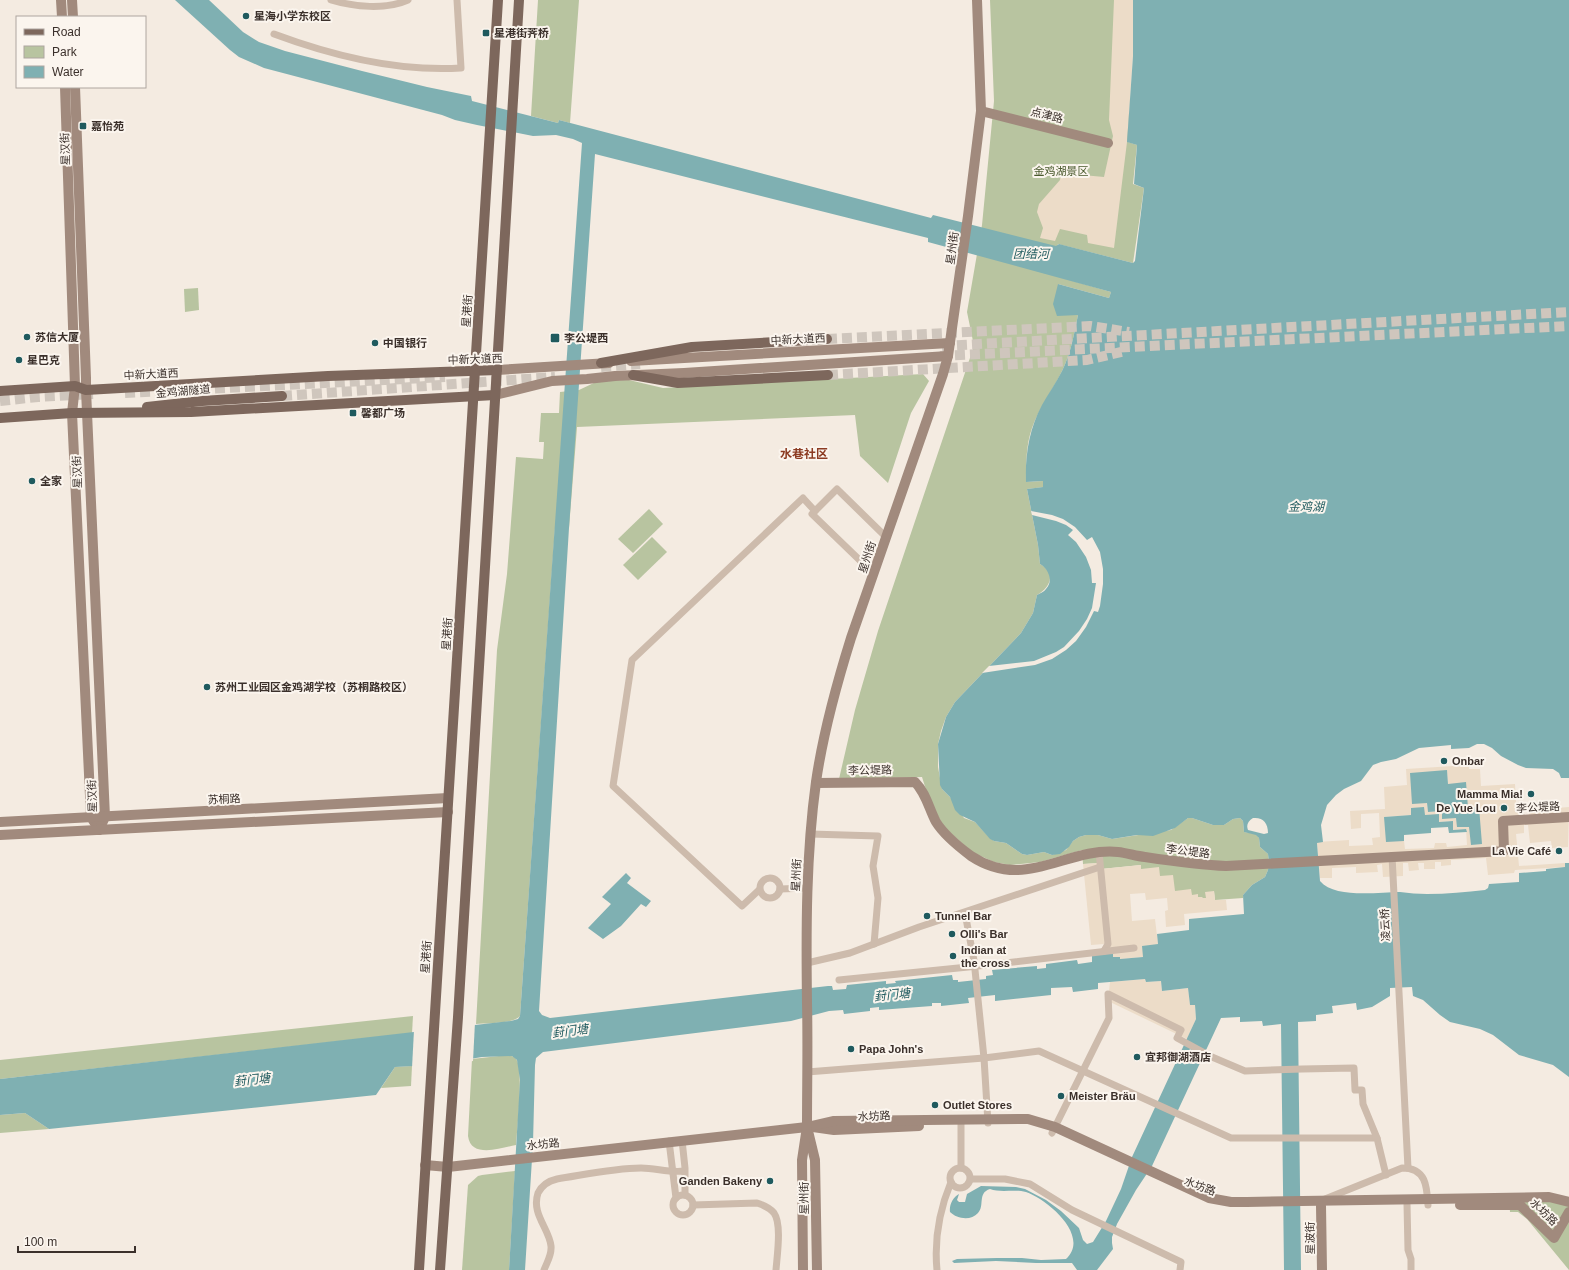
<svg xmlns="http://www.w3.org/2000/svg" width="1569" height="1270" font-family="Helvetica,'Noto Sans SC',sans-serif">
<rect width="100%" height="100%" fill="#f4ebe1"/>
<g fill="#b8c4a0">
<polygon points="538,0 579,0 570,123 559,120 558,123 531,116"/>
<path d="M990 0H1133L1128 142 1137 145 1133 184 1144 188 1133 263 1058 244 1049 274 1111 292 1109 298 1058 284 1078 315C1074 334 1071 353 1062 371 1053 390 1039 408 1032 428 1026 445 1026 464 1026 482L1043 481 1044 487 1027 489 1038 545 1040 564C1056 573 1051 587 1037 595L1033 613 1021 633 955 702 946 717 941 731 938 744V767L942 789 950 797 964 818 975 822 987 835 994 841 1006 843 1022 854 1027 855 1044 852 1052 855 1066 850 1073 841 1079 837 1086 835H1098L1112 839 1171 830 1188 818H1192L1213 825H1224L1233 819 1240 818 1243 821 1244 832 1256 834 1259 838 1260 847 1268 854 1269 862 1268 870 1265 877 1252 885 1243 895V898L1215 900 1214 891 1206 898H1202L1175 891 1159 876 1141 869V865L1101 869 1100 863 1083 864 1082 850 1040 862 1010 865 994 862 972 852 944 827 929 799 922 777 839 779 855 710 878 631 974 346 967 312 982 225 994 101Z"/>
<polygon points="198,288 199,310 185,312 184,289"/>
<path d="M923 374 929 381 911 413 888 483 860 456 855 415 577 427 569 528H555L520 1016C514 1024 487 1023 476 1024L497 650 507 574 516 457 543 459 544 442H539L541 413H559L560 392 579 390 598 381 629 380 663 388Z"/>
<polygon points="649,509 663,524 633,553 618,539"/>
<polygon points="652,537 667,552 638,580 623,565"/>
<polygon points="413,1016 412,1033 0,1079 0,1060"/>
<path d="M508 1055C511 1056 514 1056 516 1059 524 1068 517 1131 516 1145 501 1148 471 1159 468 1136L472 1059Z"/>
<polygon points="412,1066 411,1086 381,1088 395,1067"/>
<polygon points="25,1113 49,1129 0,1133 0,1115"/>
<polygon points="515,1171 509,1270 462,1270 468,1185 478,1176 482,1175"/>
<polygon points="1509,1194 1569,1198 1569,1270 1527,1219 1518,1212 1510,1212"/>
</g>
<g fill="#ecdcc8" fill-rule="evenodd">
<polygon points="1114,0 1133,0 1133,56 1127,142 1114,248 1088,243 1087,235 1060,229 1055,241 1040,238 1043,228 1037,212 1039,204 1060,180 1061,173 1104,177 1113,136 1109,120"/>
<path d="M1469 765V769H1480L1481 786 1515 784 1516 802H1521L1522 817 1529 816 1528 810 1569 807 1568 847 1552 848 1551 841 1530 843 1528 825H1524V833L1516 834 1519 866 1565 863V867L1515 870 1514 873 1488 875 1486 858 1451 860V865L1441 866V862H1435V869H1424V863H1418L1419 870 1409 871 1408 863H1403V876L1383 877 1382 864 1377 865 1378 872 1356 873V867L1332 868V878H1320L1317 842 1349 840V846L1373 845 1372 838 1380 837 1379 813 1361 814V828L1351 829 1350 811 1385 809 1384 787 1407 785 1406 769ZM1447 771 1448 784 1468 808 1479 807 1428 812 1427 803ZM1424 807V815L1439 822 1453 821V830L1466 829 1467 845 1447 847 1446 843H1435L1434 848 1405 849 1404 841 1384 817 1412 815Z"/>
<polygon points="1100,863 1101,869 1141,865 1141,869 1159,867 1160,876 1173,875 1175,891 1191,889 1192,895 1198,894 1198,897 1202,897 1203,898 1206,898 1205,892 1214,891 1215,900 1226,900 1227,910 1184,914 1185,925 1166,927 1165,911 1168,910 1167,898 1146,900 1145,893 1130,894 1132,921 1155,919 1158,944 1143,957 1120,959 1113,957 1105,953 1104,944 1091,945 1083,864"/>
<polygon points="1145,979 1146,982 1161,981 1162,991 1188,988 1190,1005 1195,1004 1196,1019 1187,1039 1108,1001 1110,982"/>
</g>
<g fill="#7fb0b2" fill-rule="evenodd">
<path d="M175 0H209L243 32 259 42 285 51 362 71 427 87 471 96 472 101 558 123 559 120 931 218 933 215 1056 246 1059 244 1133 263 1135 261 1144 188 1134 184 1137 145 1127 142 1133 56V0H1569V778H1561L1559 773 1553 769 1526 768 1518 765 1501 756 1492 748 1484 744H1477L1469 748 1451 749V745L1419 748 1396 759 1381 762 1373 765 1361 781 1344 789 1336 795 1327 805 1321 825 1323 842 1317 843 1320 881C1335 899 1378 892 1400 892 1409 893 1418 894 1427 894 1447 894 1466 892 1485 890L1488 888 1489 884 1519 882V873L1546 871V869L1565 867V863H1569V1077L1553 1065 1519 1055 1493 1035 1480 1029 1450 1022 1440 1015 1423 1000 1413 996 1412 987 1390 988V996L1372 1007 1357 1010 1356 1003 1332 1006 1333 1013 1316 1015V1021L1298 1022 1301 1270H1284L1281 1024 1263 1026 1262 1021 1240 1022V1017L1221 1018 1152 1166 1136 1190 1117 1224 1112 1237V1243L1113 1249 1097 1270H1077L1072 1263H1036L996 1261 954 1263 952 1261 957 1259 997 1258H1022L1041 1260 1066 1259C1091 1236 1047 1199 1026 1192 1015 1189 1000 1193 990 1189 977 1193 985 1206 978 1213 971 1221 957 1219 950 1212 949 1205 953 1197 959 1194L957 1200 959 1202H965L967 1194 981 1186 1016 1187 1025 1189 1046 1200 1061 1211 1079 1228 1083 1240 1087 1244 1093 1242 1106 1221 1121 1189 1132 1157 1196 1019 1195 1005H1190L1188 988 1162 991 1161 981 1146 982 1145 979 1098 983V989L1073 992 1072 987 1051 988V995L995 1001V995L968 998 969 1003 941 1006V1003H932V1006L879 1010V1007L870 1008V1011L844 1014 843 1010 829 1011 791 1021 543 1052 536 1058 535 1065 533 1143 525 1270H509L520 1080 517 1060 512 1056 482 1057 433 1065 395 1067 376 1095 49 1129 25 1113 0 1115V1079L511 1021 518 1019 520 1016 582 143 573 139 556 135 533 136 477 125 455 120 442 115 264 68 239 57 230 50ZM595 154 928 238V242L1111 292 1109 298 1058 284 1053 304 1057 316 1078 315C1074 334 1071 353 1062 371 1056 383 1048 394 1042 405 1029 429 1025 456 1026 482L1043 481V487L1027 489 1038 545 1040 564C1048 568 1054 581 1046 589 1044 592 1040 593 1037 595L1033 613 1021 633 955 702 946 717 938 744 940 785 942 789 950 797 955 810 960 815 975 822 990 839 994 841 1006 843 1022 854 1027 855 1044 852 1052 855 1060 854 1069 847 1073 841 1079 837 1086 835H1098L1112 839 1137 835 1153 836 1175 828 1188 818H1192L1213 825H1224L1233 819 1240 818 1243 821 1244 832 1256 835 1259 838 1260 847 1268 854 1269 862 1268 870 1265 877 1252 885 1243 895 1244 914 1189 919V930L1157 934 1158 944 1142 946 1143 957 1120 959V957H1113V953L1092 955V962L1078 964 1077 960 1046 964V968L1037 969V966L992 970 993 975 986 976V979L958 982V980H953L952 975 895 981 896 983 886 984V981L847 985 846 989 833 990 832 986H828L550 1018 542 1015 539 1011 569 528ZM1253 818C1263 817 1268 823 1268 833L1264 834 1248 830C1246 825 1248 821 1253 818Z"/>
<polygon points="1447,770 1448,784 1466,782 1468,808 1479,807 1482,844 1471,845 1469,827 1457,827 1456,818 1442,819 1442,811 1428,812 1427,803 1412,804 1410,773"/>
<polygon points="1424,807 1425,815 1439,814 1439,822 1453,821 1453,830 1466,829 1467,832 1449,833 1448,827 1431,828 1431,833 1404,835 1404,841 1386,842 1384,817 1411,815 1411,808"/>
<polygon points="626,873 631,878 627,883 651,901 646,907 641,904 621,926 603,939 588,928 611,904 602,897"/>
</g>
<g fill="#f4ebe1">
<polygon points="1031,511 1052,515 1063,519 1075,527 1087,540 1092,537 1100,552 1103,569 1103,584 1100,606 1098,612 1094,611 1086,627 1076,641 1066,650 1052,659 1035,665 982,673 989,666 1034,661 1056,652 1064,647 1079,631 1087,619 1092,608 1096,583 1092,583 1091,570 1086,557 1076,542 1068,535 1073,530 1066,525 1056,521 1032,515"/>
<polygon points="475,1022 473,1061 434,1067 412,1068 414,1030"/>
</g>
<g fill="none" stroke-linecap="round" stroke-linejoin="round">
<g stroke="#cfc6bd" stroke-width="10" stroke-dasharray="10 5" stroke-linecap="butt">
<polyline points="827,339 1090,326 1129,332"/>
<polyline points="942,346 1569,312"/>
<polyline points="940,356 1569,326"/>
<polyline points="601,367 640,364"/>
<polyline points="828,375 1087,360 1125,351"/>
<polyline points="125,393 445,377"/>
<polyline points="282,396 555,377"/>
<polyline points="0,401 38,397 93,394"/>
</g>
<g stroke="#cdbbac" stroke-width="7">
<path d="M331 0C354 7 386 10 408 0"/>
<path d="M274 34C333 56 397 72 461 68L457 0"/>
<polyline points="874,574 812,514 837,489 886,537"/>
<polyline points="810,834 878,836 873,866 878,898 874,944"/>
<polyline points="1099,852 1108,944 1104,951"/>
<polyline points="1392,856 1408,1168"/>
<circle cx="770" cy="888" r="10"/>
<polyline points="780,889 807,888"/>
<polyline points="759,890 742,906 613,786 632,660 803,498 815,511"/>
<polyline points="965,913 975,966"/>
<polyline points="807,963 850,953 919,927 1100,867"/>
<polyline points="975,970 984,1058 988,1123"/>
<polyline points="839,980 988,965 1134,948"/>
<polyline points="807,1072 984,1058 1039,1051 1231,1138 1377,1138 1386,1175"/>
<polyline points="961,1124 961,1168"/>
<polyline points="1052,1133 1109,1018 1108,994 1181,1030 1177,1038 1212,1057 1245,1071 1302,1069 1354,1068 1355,1090 1362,1090 1363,1104 1377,1138"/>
<polyline points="682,1140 685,1168 685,1195"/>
<polyline points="669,1141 676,1198"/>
<circle cx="960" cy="1178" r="10"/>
<polyline points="971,1179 1005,1179 1030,1184 1072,1210 1181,1262 1180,1270"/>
<circle cx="683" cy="1205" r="10"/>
<path d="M1325 1199 1402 1168C1426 1168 1427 1186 1428 1205"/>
<polyline points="1407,1204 1408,1250 1411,1259 1411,1270"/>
<path d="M693 1205 757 1203C763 1205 770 1208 774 1213 782 1224 777 1256 776 1270"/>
<path d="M544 1270C547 1262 552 1255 551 1246 549 1228 531 1214 538 1193 542 1185 548 1181 557 1179 583 1175 614 1168 641 1168 656 1168 669 1173 684 1171"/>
<path d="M937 1270C934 1239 939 1211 951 1182"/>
</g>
<g stroke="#a18a7d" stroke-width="10">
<polyline points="61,0 62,17"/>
<polyline points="72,0 73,17"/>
<polyline points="65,87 75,386 72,413 91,817 99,830"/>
<polyline points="75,87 86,378 86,390 105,817 99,830"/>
<polyline points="981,111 1108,143"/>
<polyline points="631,361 950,343"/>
<polyline points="497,370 609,363"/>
<polyline points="495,395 552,381 587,379 615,376 684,373 948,356"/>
<path d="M816 783 915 782C926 793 929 809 936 822 944 835 959 847 971 856 1026 892 1065 847 1118 852 1127 853 1136 856 1145 857 1172 861 1199 865 1226 866L1504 851 1503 821 1569 817"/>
<polyline points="0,822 448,798"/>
<polyline points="0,835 448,812"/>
<polyline points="813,1127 834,1130 919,1126"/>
<polyline points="808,1131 815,1160 817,1270"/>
<polyline points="425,1165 448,1167 807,1127 833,1121 1028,1119 1055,1127 1209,1198 1231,1202 1247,1202 1549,1197 1569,1202"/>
<polyline points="1460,1205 1520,1205 1554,1238 1569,1212"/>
<polyline points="1321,1206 1322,1270"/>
<path d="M803 1270 802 1160 807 1127C807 1085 808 1044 807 1003 806 929 806 855 816 782 823 733 836 686 851 638L943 374 948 356 968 216 981 111 977 0"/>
</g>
<g stroke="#7d675c" stroke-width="10">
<polyline points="601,363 692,347 827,339"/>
<polyline points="633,375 678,383 828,375"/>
<polyline points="0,391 75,386 86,390 328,376 497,370"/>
<polyline points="147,407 202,401 282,396"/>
<polyline points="0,418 72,413 191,412 495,395"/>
<polyline points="419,1270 498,0"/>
<polyline points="440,1270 458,1017 519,0"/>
</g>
</g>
<g fill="#1f5a5e" stroke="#fbf5ee" stroke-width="1.5">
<circle cx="246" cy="16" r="4"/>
<rect x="482" y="29" width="8" height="8" rx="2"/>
<rect x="79" y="122" width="8" height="8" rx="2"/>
<circle cx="27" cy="337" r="4"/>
<rect x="550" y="333" width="10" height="10" rx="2"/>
<circle cx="375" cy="343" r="4"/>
<circle cx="19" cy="360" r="4"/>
<rect x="349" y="409" width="8" height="8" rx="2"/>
<circle cx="32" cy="481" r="4"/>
<circle cx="207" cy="687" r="4"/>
<circle cx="1444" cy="761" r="4"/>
<circle cx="1531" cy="794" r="4"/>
<circle cx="1504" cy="808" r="4"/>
<circle cx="1559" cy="851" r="4"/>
<circle cx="927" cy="916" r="4"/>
<circle cx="952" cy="934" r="4"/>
<circle cx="953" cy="956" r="4"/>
<circle cx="851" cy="1049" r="4"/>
<circle cx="1137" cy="1057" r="4"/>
<circle cx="1061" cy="1096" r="4"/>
<circle cx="935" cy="1105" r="4"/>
<circle cx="770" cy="1181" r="4"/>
</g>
<g text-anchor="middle" stroke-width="4" stroke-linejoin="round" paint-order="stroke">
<g font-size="11" font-weight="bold" fill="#3b302b" stroke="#fbf5ee" text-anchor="start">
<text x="254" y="20">星海小学东校区</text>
<text x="494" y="37">星港街荠桥</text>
<text x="91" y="130">嘉怡苑</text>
<text x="35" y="341">苏信大厦</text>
<text x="564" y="342">李公堤西</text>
<text x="383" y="347">中国银行</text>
<text x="27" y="364">星巴克</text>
<text x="361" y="417">馨都广场</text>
<text x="40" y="485">全家</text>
<text x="215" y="691">苏州工业园区金鸡湖学校（苏桐路校区）</text>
<text x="1452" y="765">Onbar</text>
<text x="1523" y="798" text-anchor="end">Mamma Mia!</text>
<text x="1496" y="812" text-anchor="end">De Yue Lou</text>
<text x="1551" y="855" text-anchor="end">La Vie Café</text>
<text x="935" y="920">Tunnel Bar</text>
<text x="960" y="938">Olli's Bar</text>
<text x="961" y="954">Indian at<tspan x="961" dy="13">the cross</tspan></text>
<text x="859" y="1053">Papa John's</text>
<text x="1145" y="1061">宜邦御湖酒店</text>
<text x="1069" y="1100">Meister Bräu</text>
<text x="943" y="1109">Outlet Stores</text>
<text x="762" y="1185" text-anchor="end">Ganden Bakeny</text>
</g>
<g font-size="11" fill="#3b302b" stroke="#fbf5ee">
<text transform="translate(1047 115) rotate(14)" y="4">点津路</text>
<text transform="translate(65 149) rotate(-92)" y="4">星汉街</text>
<text transform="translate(952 248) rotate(-82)" y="4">星州街</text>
<text transform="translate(467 311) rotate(-86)" y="4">星港街</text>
<text transform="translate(798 339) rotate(-3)" y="4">中新大道西</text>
<text transform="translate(475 359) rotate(-2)" y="4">中新大道西</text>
<text transform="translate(151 374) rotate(-3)" y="4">中新大道西</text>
<text transform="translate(183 391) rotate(-5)" y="4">金鸡湖隧道</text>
<text transform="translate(77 472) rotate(-92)" y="4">星汉街</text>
<text transform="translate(867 557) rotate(-72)" y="4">星州街</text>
<text transform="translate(447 634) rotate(-86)" y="4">星港街</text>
<text transform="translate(870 770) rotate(-1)" y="4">李公堤路</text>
<text transform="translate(92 796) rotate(-92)" y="4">星汉街</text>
<text transform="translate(224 799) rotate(-3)" y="4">苏桐路</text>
<text transform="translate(1538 807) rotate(-3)" y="4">李公堤路</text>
<text transform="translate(1188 851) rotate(7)" y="4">李公堤路</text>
<text transform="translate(796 875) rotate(-87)" y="4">星州街</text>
<text transform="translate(1385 925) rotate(-93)" y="4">凌云桥</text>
<text transform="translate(426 957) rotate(-86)" y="4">星港街</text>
<text transform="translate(874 1116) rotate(-3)" y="4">水坊路</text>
<text transform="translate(543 1144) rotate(-6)" y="4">水坊路</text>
<text transform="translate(1200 1186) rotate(20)" y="4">水坊路</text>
<text transform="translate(804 1198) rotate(-91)" y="4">星州街</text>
<text transform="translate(1544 1212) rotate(44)" y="4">水坊路</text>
<text transform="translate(1310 1238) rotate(-91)" y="4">星波街</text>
</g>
<g font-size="11" fill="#4a5a2e" stroke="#fbf5ee">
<text x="1061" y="175">金鸡湖景区</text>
</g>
<g font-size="12" font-style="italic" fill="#1f5a5e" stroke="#fbf5ee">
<text x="1031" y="258">团结河</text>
<text x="1306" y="511">金鸡湖</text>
<text transform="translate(892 995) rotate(-6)" y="4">葑门塘</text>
<text transform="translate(570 1031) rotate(-7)" y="4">葑门塘</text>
<text transform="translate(252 1080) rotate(-6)" y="4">葑门塘</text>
</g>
<g font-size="12" font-weight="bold" fill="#8c3b22" stroke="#fbf5ee">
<text x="804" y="458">水巷社区</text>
</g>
</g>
<rect x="16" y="16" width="130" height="72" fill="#fbf5ee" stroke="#aea6a0"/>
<rect x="24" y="29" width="20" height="6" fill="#7d675c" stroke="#aea6a0"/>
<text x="52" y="36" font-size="12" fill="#3b302b">Road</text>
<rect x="24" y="46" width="20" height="12" fill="#b8c4a0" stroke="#aea6a0"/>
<text x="52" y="56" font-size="12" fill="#3b302b">Park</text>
<rect x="24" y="66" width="20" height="12" fill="#7fb0b2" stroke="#aea6a0"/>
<text x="52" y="76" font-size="12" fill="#3b302b">Water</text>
<path d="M18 1246v6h117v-6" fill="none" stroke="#3b302b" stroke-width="2"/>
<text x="24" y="1246" font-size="12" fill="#3b302b" stroke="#fbf5ee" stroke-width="3" paint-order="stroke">100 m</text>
</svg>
